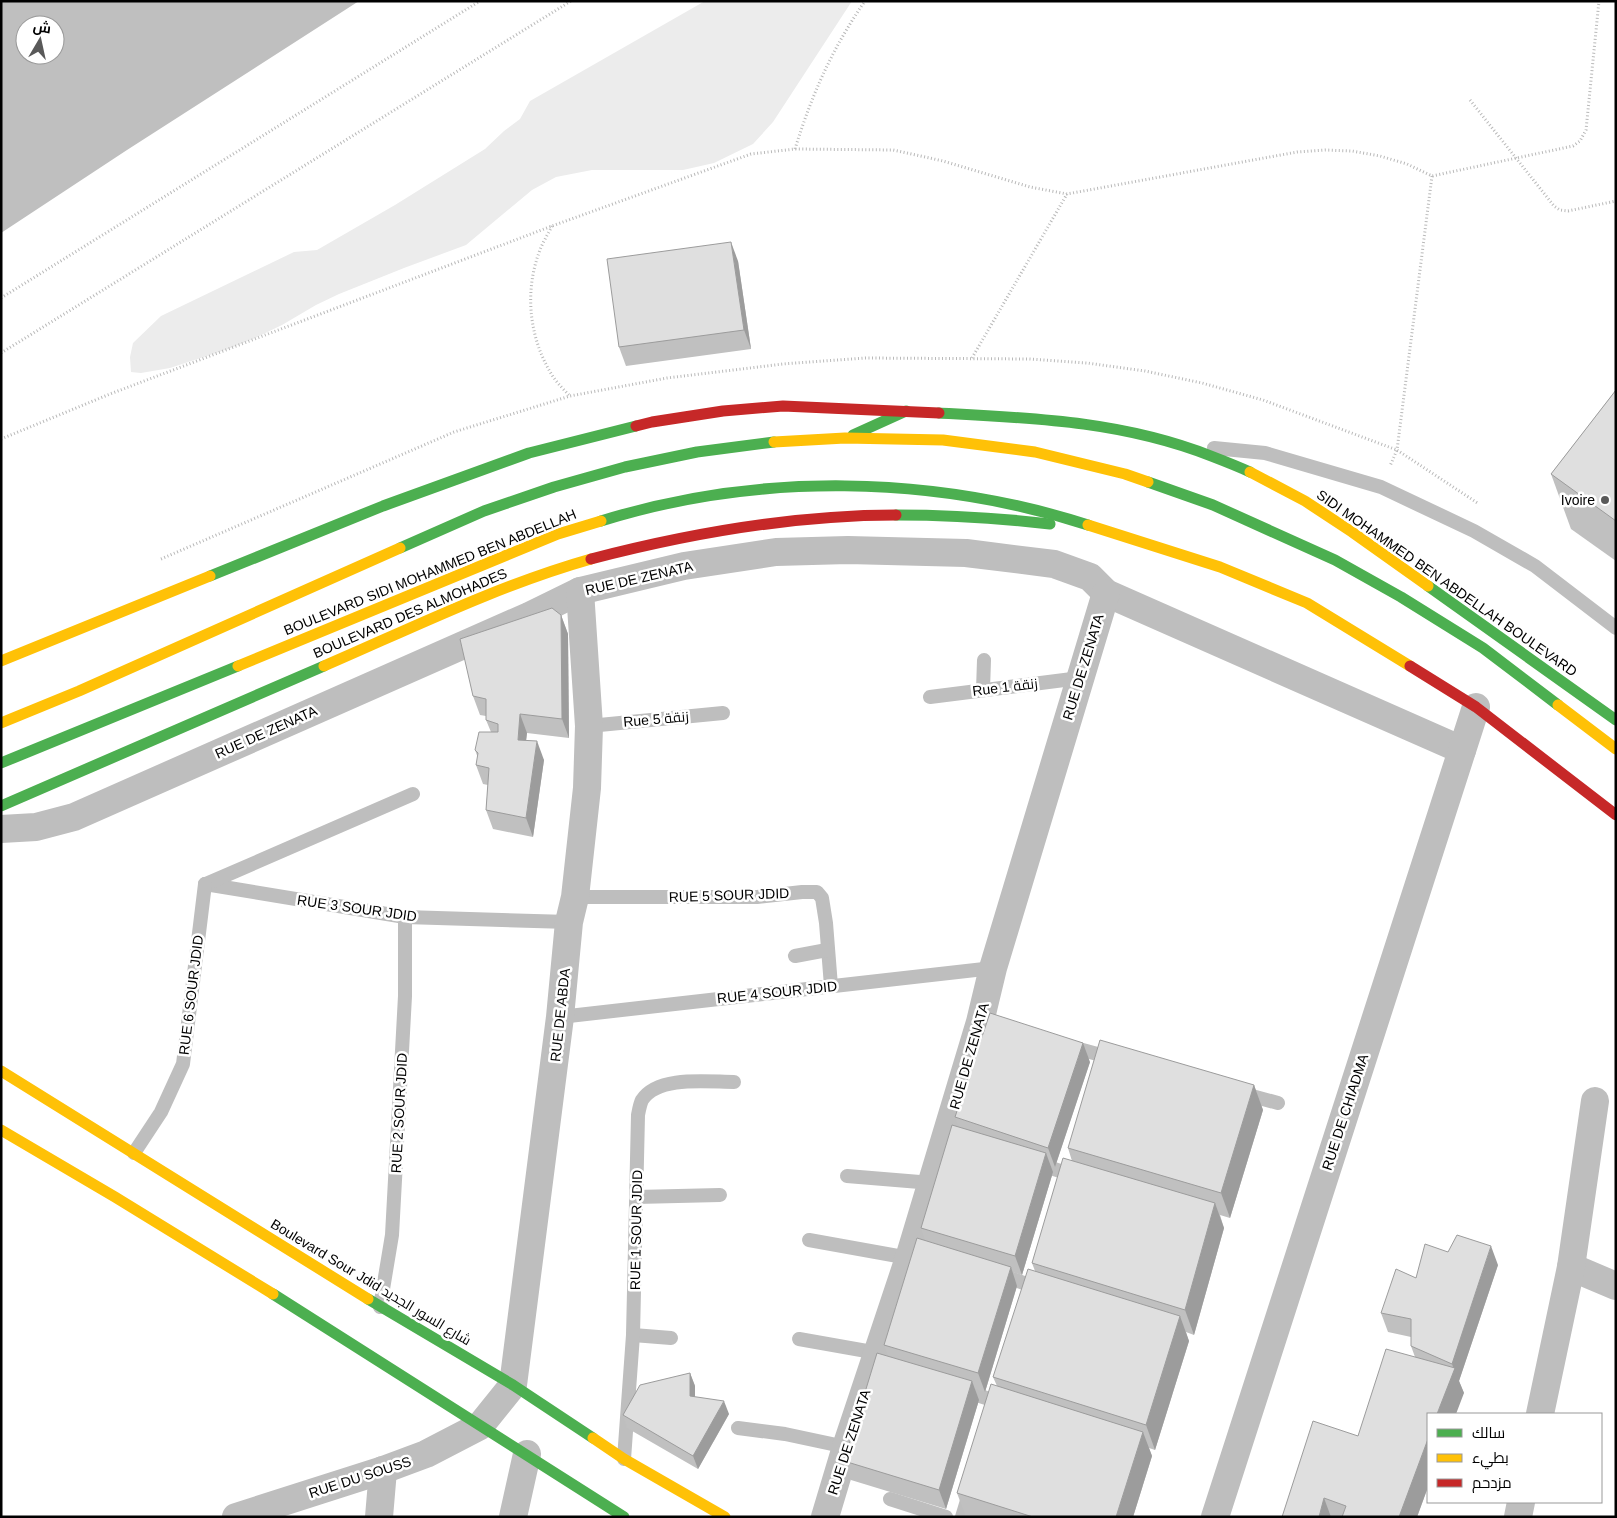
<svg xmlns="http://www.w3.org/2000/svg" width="1617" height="1518" font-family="Arial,Cairo,sans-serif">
<rect width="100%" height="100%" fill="#fff"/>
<polygon fill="#ececec" points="705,1 852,1 773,122 753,144 714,163 683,170 592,170 556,177 532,190 466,245 404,268 339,294 316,305 282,325 255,338 228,349 170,368 141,373 131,372 130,357 133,343 161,316 294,252 317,250 395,205 485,149 504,131 520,119 530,101"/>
<path fill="#bfbfbf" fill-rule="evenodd" d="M1 1H359L127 150 1 233ZM25 25H55V55H25Z"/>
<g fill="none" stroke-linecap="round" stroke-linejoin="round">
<g stroke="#b9b9b9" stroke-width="3" stroke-dasharray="1 2.5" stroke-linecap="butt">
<polyline points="1470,100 1554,206 1560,210 1568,211 1616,201"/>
<path d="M795 149C812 94 832 49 865 1"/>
<polyline points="1432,176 1397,450 1479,504"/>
<path d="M552 226C548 234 543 242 540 250 524 291 529 338 552 375 557 383 564 390 570 396"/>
<polyline points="1,298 480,1"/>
<polyline points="1,353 571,1"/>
<polyline points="972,358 1067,194"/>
<polyline points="1,439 110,394 552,226 751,154 795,149 893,150 943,161 1030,187 1067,194 1297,152 1325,150 1352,151 1380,156 1407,164 1432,176 1573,146 1580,141 1586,130 1599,1"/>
<polyline points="161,559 454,432 570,396 667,378 783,364 865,358 1029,359 1087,363 1145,371 1202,383 1263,400 1397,450 1390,466"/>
</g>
<g stroke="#bebebe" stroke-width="14">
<polyline points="1214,448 1265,453 1381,487 1474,531 1535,566 1616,628"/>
<polyline points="983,690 984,660"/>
<polyline points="930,697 1080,678"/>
<polyline points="589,726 723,713"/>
<polyline points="205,884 405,917 569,922"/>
<polyline points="206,884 413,794"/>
<polyline points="575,897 757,897 802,892 817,892 822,898 826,923 831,986"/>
<polyline points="795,956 827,950"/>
<polyline points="560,1017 993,968"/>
<polyline points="1068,1046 1112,1058"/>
<polyline points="1241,1093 1278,1103"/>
<polyline points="134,1153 161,1112 183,1064 205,884"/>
<polyline points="1035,1163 1076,1176"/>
<polyline points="847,1176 932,1183"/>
<polyline points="636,1197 720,1195"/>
<polyline points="809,1240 909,1258"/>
<polyline points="998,1274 1041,1289"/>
<polyline points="380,1307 392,1235 405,996 405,917"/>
<polyline points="633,1335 671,1338"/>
<polyline points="799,1339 878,1353"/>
<polyline points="958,1389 1005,1404"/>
<polyline points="738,1428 785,1434 846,1447"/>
<path d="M624 1459 633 1335 638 1115C639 1110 640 1104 642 1100 658 1075 709 1082 734 1082"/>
<polyline points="890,1499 946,1517"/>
<polyline points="962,1517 969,1494"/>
</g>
<g stroke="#bebebe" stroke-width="28">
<polyline points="1,829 36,827 74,817 529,616 580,591 684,566 776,552 848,550 966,553 1054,564 1090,577 1106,593 1462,750"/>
<polyline points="1571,1267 1616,1286"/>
<polyline points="1540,1414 1571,1267 1595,1101"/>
<polyline points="236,1517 383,1470 426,1454 480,1426 513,1385 560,1017 569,922 575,897 587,788 589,726 580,591"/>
<polyline points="379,1517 383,1470"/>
<polyline points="513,1517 527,1454"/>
<polyline points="825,1517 846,1447 909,1258 980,1022 993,968 1106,593"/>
<polyline points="1215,1517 1476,707"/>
<polyline points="1518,1517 1521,1502"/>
</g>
<g stroke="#4caf50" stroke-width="11">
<path d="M939 413C1033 418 1122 421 1211 456 1224 461 1237 466 1250 472"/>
<polyline points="853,435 906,411"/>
<polyline points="1148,482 1213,505 1335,560 1401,597 1483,648 1558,705"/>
<path d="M896 515C948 515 999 518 1050 524"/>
<path d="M601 521C758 472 932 475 1088 525"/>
<polyline points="400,548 484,511 554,487 625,467 697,452 774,442"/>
<polyline points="210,576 383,506 529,453 636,426"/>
<polyline points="1428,586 1616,720"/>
<polyline points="1,763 238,666"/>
<polyline points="1,806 324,666"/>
<polyline points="273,1294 624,1517"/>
<polyline points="368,1299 513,1385 593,1438"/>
</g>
<g stroke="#ffc107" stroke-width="11">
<polyline points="774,442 845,438 943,440 1035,452 1125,474 1148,482"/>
<polyline points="1250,472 1305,501 1352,532 1428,586"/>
<polyline points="1088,525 1220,567 1307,603 1410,666"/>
<polyline points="1,661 210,576"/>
<polyline points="238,666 558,534 601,521"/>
<path d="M324 666C412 628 499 585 591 559"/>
<polyline points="1558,705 1616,749"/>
<polyline points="1,723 79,691 400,548"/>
<polyline points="1,1071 368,1299"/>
<polyline points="1,1130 115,1197 273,1294"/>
<polyline points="593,1438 624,1459 725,1517"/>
</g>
<g stroke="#c62828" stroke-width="11">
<polyline points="636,426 652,422 723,411 783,406 939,413"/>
<path d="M591 559C691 533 792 515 896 515"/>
<polyline points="1410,666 1476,707 1616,815"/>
</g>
</g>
<g fill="#c0c0c0">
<polygon points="738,261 751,349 626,366 619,347"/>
<polygon points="1616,390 1616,561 1571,529 1551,474"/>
<polygon points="561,615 568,634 569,738 527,733 526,740 544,760 533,837 493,829 486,810 488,785 483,784 476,765 478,758 475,750 491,732 486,720 486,716 480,715 473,696"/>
<polygon points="1090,1062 1055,1167 1051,1166 1053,1172 1022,1275 1012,1272 1017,1286 985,1392 974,1389 979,1400 946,1509 851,1480 844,1461 888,1356 884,1345 925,1240 921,1228 959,1127 955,1117"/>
<polygon points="1254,1085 1263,1110 1230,1218 1220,1215 1224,1228 1194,1335 1186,1332 1189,1341 1155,1450 1149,1448 1152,1456 1133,1517 966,1517 957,1493 997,1386 993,1377 1035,1271 1032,1263 1072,1161 1068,1148"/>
<polygon points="1448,1252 1498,1265 1459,1381 1464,1393 1428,1414 1428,1487 1417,1517 1282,1517 1358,1436 1415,1357 1411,1346 1411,1337 1388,1332 1381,1313 1416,1278"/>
<polygon points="690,1373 695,1386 695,1397 729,1414 698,1469 627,1428 623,1415"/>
</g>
<g fill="#9c9c9c">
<polygon points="731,242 738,261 751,349 744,330"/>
<polygon points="561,615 568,634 569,738 562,719"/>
<polygon points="520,714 527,733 524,759 518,740"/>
<polygon points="537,741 544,760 533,837 526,818"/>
<polygon points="1083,1043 1090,1062 1055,1167 1048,1148"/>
<polygon points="1254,1085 1263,1110 1230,1218 1221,1193"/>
<polygon points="1046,1153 1053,1172 1022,1275 1015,1256"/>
<polygon points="1215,1203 1224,1228 1194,1335 1185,1310"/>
<polygon points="1491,1246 1498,1265 1459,1381 1464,1393 1456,1414 1437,1414 1454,1370 1452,1364"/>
<polygon points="1011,1267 1017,1286 985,1392 978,1373"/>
<polygon points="1180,1316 1189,1341 1155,1450 1146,1425"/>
<polygon points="690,1373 695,1386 695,1409 690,1396"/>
<polygon points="972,1381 979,1400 946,1509 939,1490"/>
<polygon points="724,1401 729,1414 698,1469 693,1456"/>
<polygon points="1143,1432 1152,1456 1133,1517 1116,1517"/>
<polygon points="1428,1439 1428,1487 1417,1517 1399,1517"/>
<polygon points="1324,1498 1331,1517 1319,1517"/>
</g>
<g fill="#dfdfdf" stroke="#9c9c9c">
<polygon points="731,242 744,330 619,347 607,259"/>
<polygon points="1616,390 1616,521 1551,474"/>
<polygon points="552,608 561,615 562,719 520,714 518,740 537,741 526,818 486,810 489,768 476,765 478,753 475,750 479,732 498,732 498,724 486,720 486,699 473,696 460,639"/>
<polygon points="990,1013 1083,1043 1048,1148 955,1117"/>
<polygon points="1100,1040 1254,1085 1221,1193 1068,1148"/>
<polygon points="952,1125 1046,1153 1015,1256 921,1228"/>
<polygon points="1063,1158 1215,1203 1185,1310 1032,1263"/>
<polygon points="1457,1235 1491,1246 1452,1364 1411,1346 1411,1319 1381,1313 1396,1269 1416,1278 1425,1244 1448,1252"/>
<polygon points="917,1238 1011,1267 978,1373 884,1345"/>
<polygon points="1028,1269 1180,1316 1146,1425 993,1377"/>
<polygon points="1386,1349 1455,1368 1437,1414 1428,1414 1428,1439 1399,1517 1342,1517 1346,1506 1324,1498 1319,1517 1282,1517 1313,1421 1358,1436"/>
<polygon points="877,1353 972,1381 939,1490 844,1461"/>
<polygon points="690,1373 690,1396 724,1401 693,1456 623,1415 640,1385"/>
<polygon points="991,1384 1143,1432 1116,1517 1033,1517 957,1493"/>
</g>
<circle fill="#595959" stroke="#fff" stroke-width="2" cx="1605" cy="500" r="5"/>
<g text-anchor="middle" stroke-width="5" stroke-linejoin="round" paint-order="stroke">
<g font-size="14" fill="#000" stroke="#fff" text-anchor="end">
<text x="1595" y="505">Ivoire</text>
</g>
<g font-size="14" fill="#000" stroke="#fff">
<text transform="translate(430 572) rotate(-22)" y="5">BOULEVARD SIDI MOHAMMED BEN ABDELLAH</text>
<text transform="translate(639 578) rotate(-13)" y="5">RUE DE ZENATA</text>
<text transform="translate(1447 583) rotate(35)" y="5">SIDI MOHAMMED BEN ABDELLAH BOULEVARD</text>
<text transform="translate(410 613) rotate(-23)" y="5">BOULEVARD DES ALMOHADES</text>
<text transform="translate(1083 667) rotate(-73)" y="5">RUE DE ZENATA</text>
<text transform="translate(1005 687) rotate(-7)" y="5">Rue 1 زنقة</text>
<text transform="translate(656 719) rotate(-5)" y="5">Rue 5 زنقة</text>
<text transform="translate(266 732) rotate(-24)" y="5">RUE DE ZENATA</text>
<text transform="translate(729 895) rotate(-2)" y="5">RUE 5 SOUR JDID</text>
<text transform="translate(357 908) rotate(8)" y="5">RUE 3 SOUR JDID</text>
<text transform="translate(777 992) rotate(-6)" y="5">RUE 4 SOUR JDID</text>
<text transform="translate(191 995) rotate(-83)" y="5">RUE 6 SOUR JDID</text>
<text transform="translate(560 1015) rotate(-84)" y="5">RUE DE ABDA</text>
<text transform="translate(969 1056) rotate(-74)" y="5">RUE DE ZENATA</text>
<text transform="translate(1345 1112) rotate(-72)" y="5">RUE DE CHIADMA</text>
<text transform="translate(399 1113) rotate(-87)" y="5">RUE 2 SOUR JDID</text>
<text transform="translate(636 1230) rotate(-89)" y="5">RUE 1 SOUR JDID</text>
<text transform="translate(371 1282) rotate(31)" y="5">Boulevard Sour Jdid شارع السور الجديد</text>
<text transform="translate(849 1442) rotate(-72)" y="5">RUE DE ZENATA</text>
<text transform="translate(360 1477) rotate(-18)" y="5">RUE DU SOUSS</text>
</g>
</g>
<rect width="1617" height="1518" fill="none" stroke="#000000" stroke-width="5"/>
<rect x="1427" y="1413" width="175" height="90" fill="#ffffff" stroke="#999999"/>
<rect x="1437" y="1429" width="25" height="8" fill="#4caf50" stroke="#999999"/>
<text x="1472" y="1438" font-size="15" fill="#000000">سالك</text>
<rect x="1437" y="1454" width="25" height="8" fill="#ffc107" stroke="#999999"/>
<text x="1472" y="1463" font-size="15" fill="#000000">بطيء</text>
<rect x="1437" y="1479" width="25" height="8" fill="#c62828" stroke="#999999"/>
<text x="1472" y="1488" font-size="15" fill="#000000">مزدحم</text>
<g transform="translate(40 40) rotate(9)"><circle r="24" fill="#ffffff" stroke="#999999"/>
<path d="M0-4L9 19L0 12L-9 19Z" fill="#595959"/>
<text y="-8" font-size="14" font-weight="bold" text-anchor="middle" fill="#000000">ش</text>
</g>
</svg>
